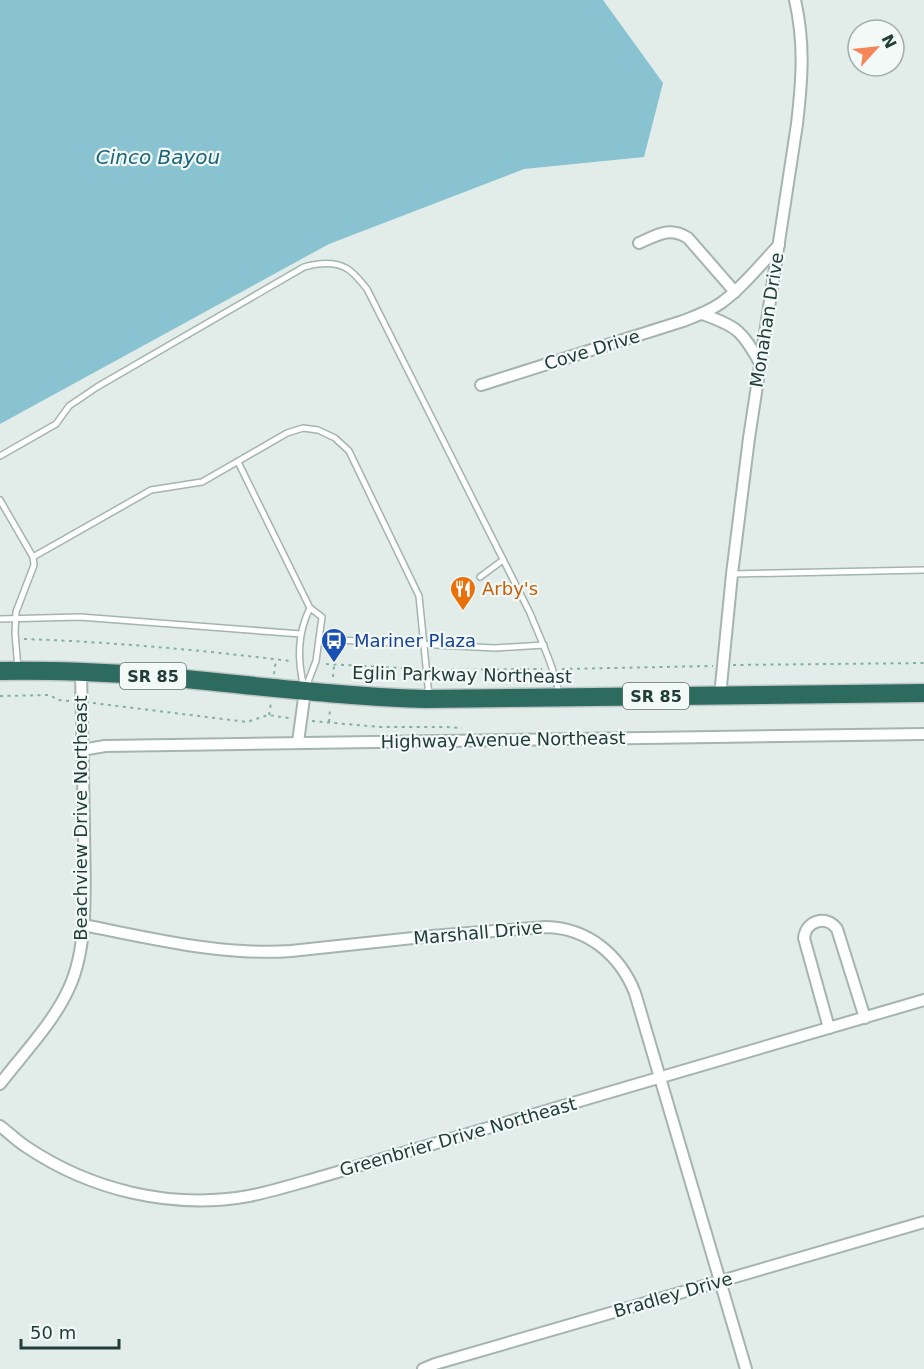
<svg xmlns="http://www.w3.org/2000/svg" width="924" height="1369" font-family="'DejaVu Sans',sans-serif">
<rect width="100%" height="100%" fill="#e2ece8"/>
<polygon fill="#89c3d2" points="0,0 603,0 663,83 644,157 524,169 329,244 0,424"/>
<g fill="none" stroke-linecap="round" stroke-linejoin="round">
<defs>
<g id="lane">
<path d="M0 456 56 424 69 406 97 387 304 267C318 263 333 261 346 268 354 272 361 282 367 289L530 613C541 640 553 665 559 693"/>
<polyline points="238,462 310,608 322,617 316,661 306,687"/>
<polyline points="0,500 33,557 34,565 16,612 15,633 18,669"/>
<polyline points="33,557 151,490 202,482 287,433 303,428 318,430 335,438 349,451 419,596 429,696"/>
<polyline points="732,574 924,570"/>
<polyline points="480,577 503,560"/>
<polyline points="0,619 80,617 301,634"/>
<polyline points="319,639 495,648 544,645"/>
<path d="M304 687C297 660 298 632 310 608"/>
</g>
<g id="street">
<path d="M639 243C657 235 670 226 688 238L735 292"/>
<path d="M702 314C737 326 742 331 760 363"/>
<path d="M481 385 683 321C696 316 710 311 721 303 743 287 760 265 779 245"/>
<path d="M720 696 732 574 749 438 797 124C802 80 805 44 795 0"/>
<polyline points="298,742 305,691"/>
<polyline points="82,750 105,746 924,734"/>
<path d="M83 925C151 938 221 956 291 951L432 936 546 927C588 928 620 955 635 993L746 1369"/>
<path d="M829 1028 804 938C806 921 826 914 837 929L865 1018"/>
<path d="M0 1084C23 1054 54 1022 69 988 90 944 84 875 84 826 83 775 82 723 81 672"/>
<path d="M0 1126C8 1132 16 1140 25 1146 90 1190 171 1210 249 1196 274 1191 299 1183 324 1176L924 1000"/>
<polyline points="423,1369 435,1364 924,1222"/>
</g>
<path id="highway" d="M0 671C47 670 95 672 142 675 236 683 330 696 425 699L924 693"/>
</defs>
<use href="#lane" stroke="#a4b4af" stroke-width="8"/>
<use href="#street" stroke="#a4b4af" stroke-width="14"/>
<use href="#highway" stroke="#c1c9c7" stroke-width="21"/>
<g stroke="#82b0a4" stroke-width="2" stroke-dasharray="3 4.5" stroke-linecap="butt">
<path d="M24 639C113 642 201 650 290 661"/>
<polyline points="326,664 419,669"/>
<polyline points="733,665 924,663"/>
<polyline points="562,669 713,666"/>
<polyline points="436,670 542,669"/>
<polyline points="274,674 276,659"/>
<polyline points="333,677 334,665"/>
<polyline points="0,696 50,695 58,700 70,701"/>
<polyline points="93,703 247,722 268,715 289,718"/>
<polyline points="269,715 271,703"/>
<polyline points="312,721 380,727 446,727 462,728"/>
<polyline points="329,722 330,709"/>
</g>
<use href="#lane" stroke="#fff" stroke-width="5"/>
<use href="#street" stroke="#fff" stroke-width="10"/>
<use href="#highway" stroke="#2d6a60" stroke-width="18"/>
</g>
<defs>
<symbol id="restaurant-pin" viewBox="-11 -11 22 30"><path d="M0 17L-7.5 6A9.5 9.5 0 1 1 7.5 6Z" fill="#e8710a" stroke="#f2f9f6"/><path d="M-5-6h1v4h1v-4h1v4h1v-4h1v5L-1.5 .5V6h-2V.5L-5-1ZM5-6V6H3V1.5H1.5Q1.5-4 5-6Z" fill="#fff"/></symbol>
<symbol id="bus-pin" viewBox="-11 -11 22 30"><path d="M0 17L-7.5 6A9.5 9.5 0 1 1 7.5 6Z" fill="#1a4fb4" stroke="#f2f9f6"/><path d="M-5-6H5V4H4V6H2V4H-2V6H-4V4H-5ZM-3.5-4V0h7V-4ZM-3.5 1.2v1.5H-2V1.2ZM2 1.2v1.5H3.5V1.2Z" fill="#fff"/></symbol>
</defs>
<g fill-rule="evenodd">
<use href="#restaurant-pin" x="448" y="574" width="30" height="40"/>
<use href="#bus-pin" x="319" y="626" width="30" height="40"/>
</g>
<g text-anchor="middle" stroke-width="4.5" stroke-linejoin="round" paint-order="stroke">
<g fill="#f2f9f6" stroke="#607570" stroke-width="1.5">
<rect x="120" y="663" width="66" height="26" rx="4.5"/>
<rect x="623" y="683" width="66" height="26" rx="4.5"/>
</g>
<g font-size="16" font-weight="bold" fill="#213d37">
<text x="153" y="682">SR 85</text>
<text x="656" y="702">SR 85</text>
</g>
<g font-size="18" fill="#213d37" stroke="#f2f9f6">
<text transform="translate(767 320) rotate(-81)" y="6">Monahan Drive</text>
<text transform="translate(592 350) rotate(-17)" y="6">Cove Drive</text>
<text transform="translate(462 675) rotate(1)" y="6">Eglin Parkway Northeast</text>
<text transform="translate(503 740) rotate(-1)" y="6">Highway Avenue Northeast</text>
<text transform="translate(81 818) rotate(-90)" y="6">Beachview Drive Northeast</text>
<text transform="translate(478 933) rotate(-5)" y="6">Marshall Drive</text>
<text transform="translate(458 1137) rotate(-16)" y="6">Greenbrier Drive Northeast</text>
<text transform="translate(673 1295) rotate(-16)" y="6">Bradley Drive</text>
</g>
<g font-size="18" fill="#c56008" stroke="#f2f9f6" text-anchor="start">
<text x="482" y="595">Arby's</text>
</g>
<g font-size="18" fill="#164399" stroke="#f2f9f6" text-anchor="start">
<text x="354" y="647">Mariner Plaza</text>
</g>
<g font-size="20" font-style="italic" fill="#1b667a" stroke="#f2f9f6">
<text x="158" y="164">Cinco Bayou</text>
</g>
</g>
<g transform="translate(876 48) rotate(63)"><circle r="28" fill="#f2f9f6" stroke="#9eaeaa" stroke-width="1.5"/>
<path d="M0-4.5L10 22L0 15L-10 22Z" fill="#f48658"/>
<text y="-9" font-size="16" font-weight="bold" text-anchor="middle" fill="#213d37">N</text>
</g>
<path d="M21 1339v9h98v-9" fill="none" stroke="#213d37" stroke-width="3"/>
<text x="30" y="1339" font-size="18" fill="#213d37" stroke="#f2f9f6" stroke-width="4.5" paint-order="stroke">50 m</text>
</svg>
